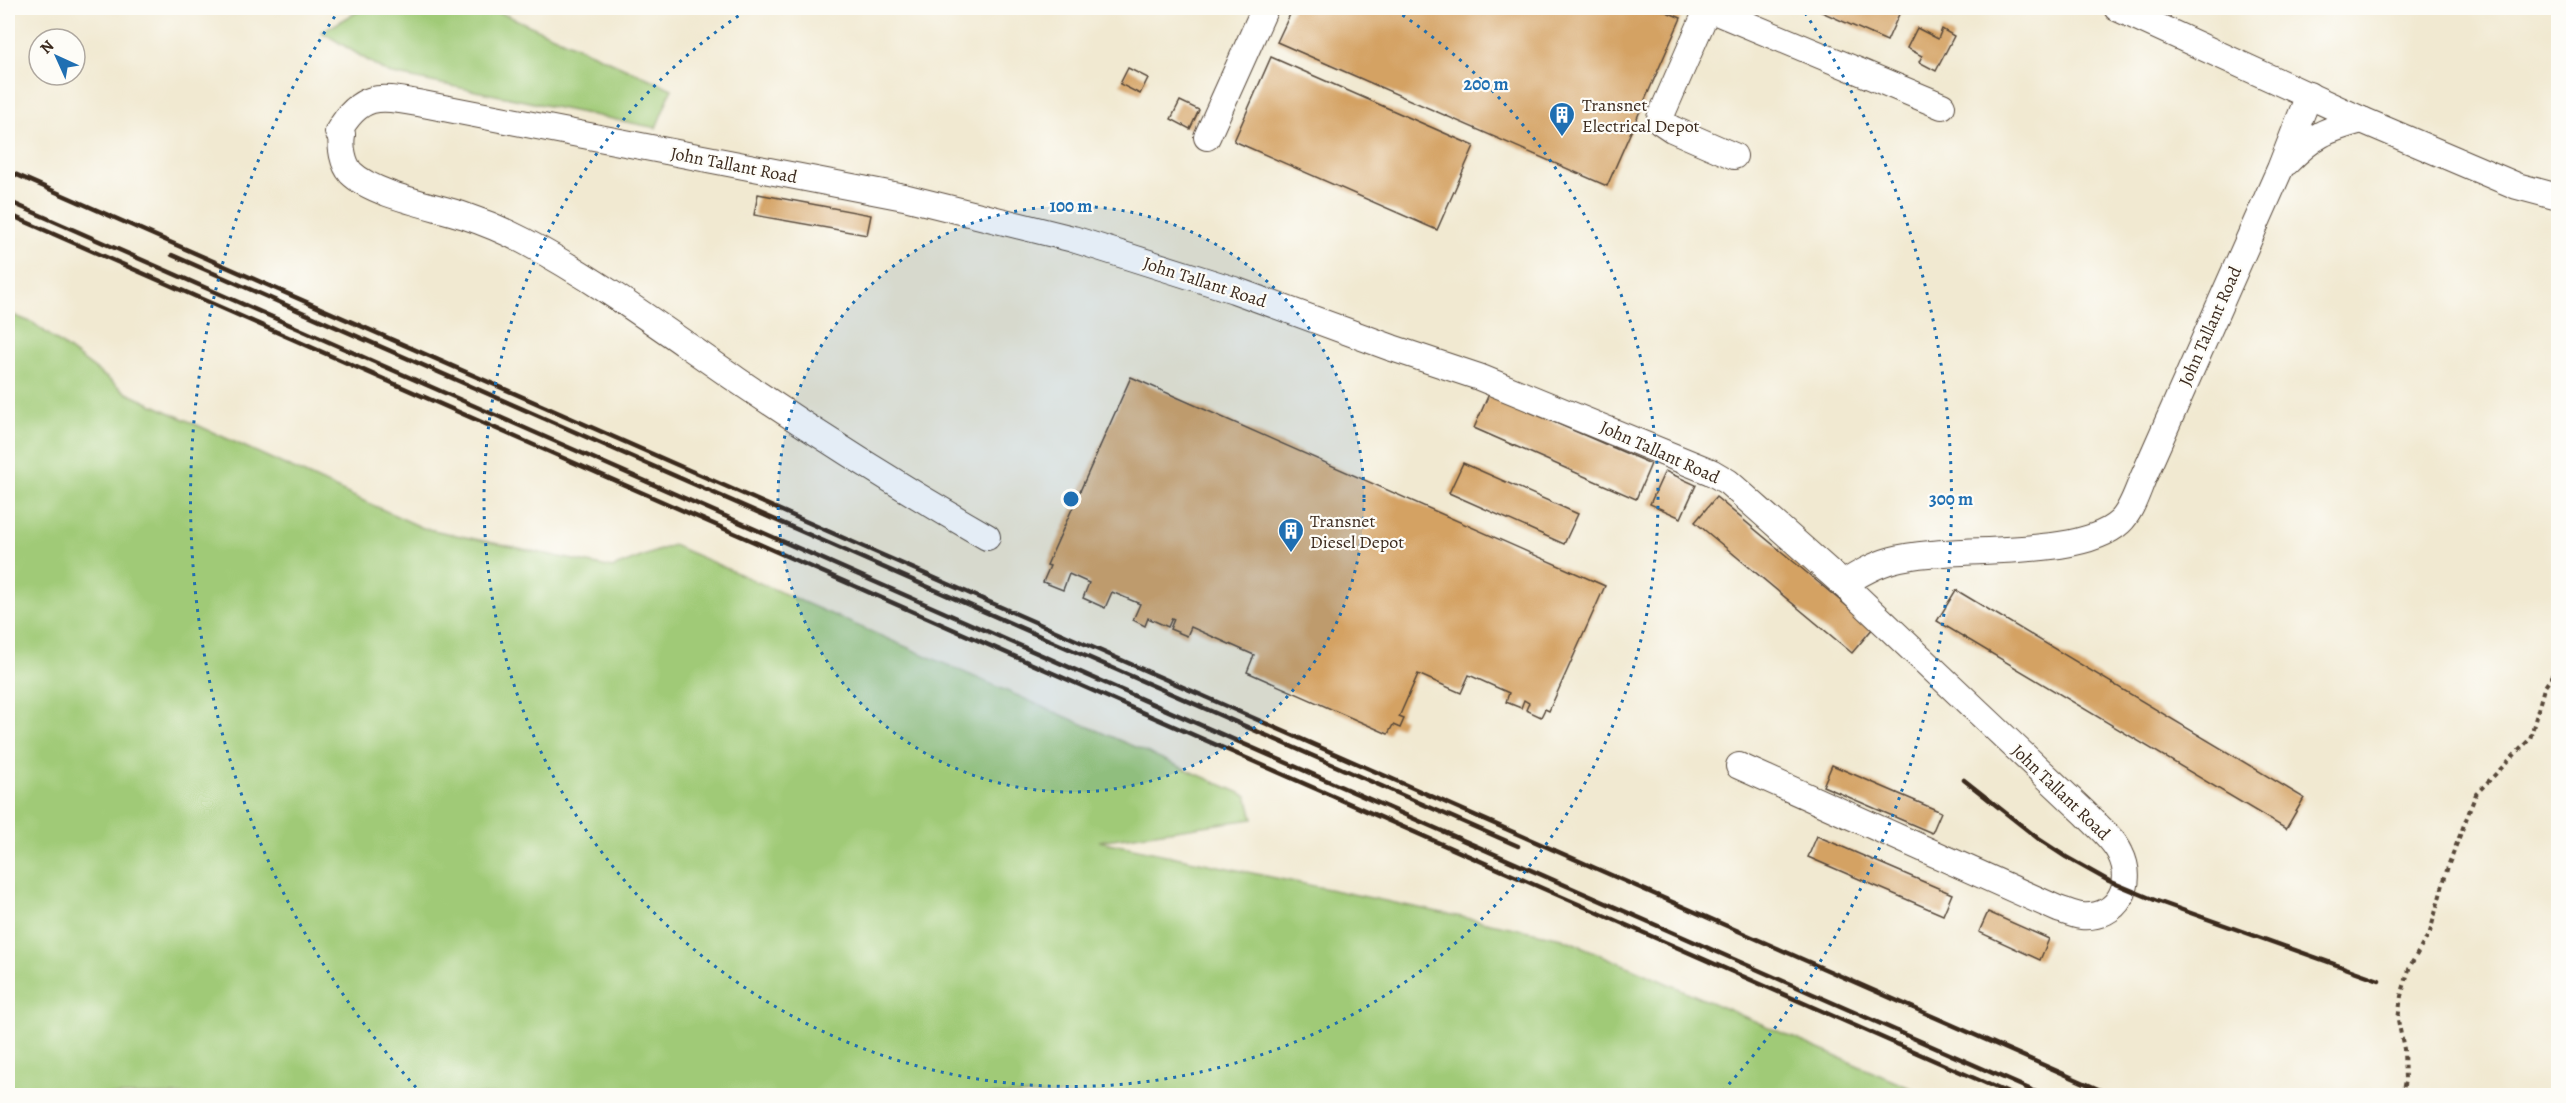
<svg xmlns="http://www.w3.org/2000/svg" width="2566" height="1103" font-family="Alegreya,serif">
<rect width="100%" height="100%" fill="#fdfcf7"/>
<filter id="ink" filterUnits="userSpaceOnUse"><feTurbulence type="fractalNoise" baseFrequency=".0167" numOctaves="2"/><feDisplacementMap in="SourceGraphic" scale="12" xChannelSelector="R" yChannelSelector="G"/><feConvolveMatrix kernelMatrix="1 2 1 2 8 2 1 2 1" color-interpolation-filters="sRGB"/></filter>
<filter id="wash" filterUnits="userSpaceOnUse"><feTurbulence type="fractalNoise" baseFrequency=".008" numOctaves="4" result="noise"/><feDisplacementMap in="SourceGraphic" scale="24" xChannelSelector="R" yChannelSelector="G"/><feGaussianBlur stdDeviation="1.35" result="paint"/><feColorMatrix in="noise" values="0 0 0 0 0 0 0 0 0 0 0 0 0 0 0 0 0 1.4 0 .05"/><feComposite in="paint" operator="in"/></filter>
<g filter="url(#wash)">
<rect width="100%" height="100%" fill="#f1e9d1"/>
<g fill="#a0ca77" stroke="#6e7a4a" stroke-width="1.5">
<polygon points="364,8 490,8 672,89 656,128 388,73 322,32"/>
<polygon points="8,313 33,323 127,393 423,528 612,568 673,545 1247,796 1253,819 1099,841 1562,938 1926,1095 8,1095"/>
</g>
<g id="blocks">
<g fill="#d4a264">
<polygon points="1293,8 1657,8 1681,18 1607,186 1277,42"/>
<polygon points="1818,8 1889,8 1900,12 1887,41 1817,10"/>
<polygon points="1917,28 1938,39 1942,29 1954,36 1936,71 1919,62 1922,56 1907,48"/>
<polygon points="1271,57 1474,146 1437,230 1234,141"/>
<polygon points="1128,68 1148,78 1140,94 1120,84"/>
<polygon points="1180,101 1199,110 1190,129 1171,119"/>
<polygon points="758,194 871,215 867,235 754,215"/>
<polygon points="1131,377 1605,586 1549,711 1545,709 1541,717 1526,710 1529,703 1524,700 1521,708 1506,702 1509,693 1469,675 1461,693 1418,674 1399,717 1404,719 1400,728 1393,725 1388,734 1247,672 1254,655 1191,627 1187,636 1170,629 1174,619 1172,618 1168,627 1148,618 1145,626 1133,620 1140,604 1112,592 1105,608 1083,598 1089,583 1069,574 1063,590 1043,582 1050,566 1047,565"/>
<polygon points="1489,394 1651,464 1636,499 1474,428"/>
<polygon points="1463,463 1578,514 1564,544 1449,493"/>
<polygon points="1665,471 1696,485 1681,518 1650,504"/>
<polygon points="1716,497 1873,628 1852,653 1695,522"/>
<polygon points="1956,590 2304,798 2286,829 1937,621"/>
<polygon points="1832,765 1941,812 1932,833 1823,786"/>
<polygon points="1817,836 1952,894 1943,915 1808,857"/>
<polygon points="1988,912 2049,939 2040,960 1979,932"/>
</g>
</g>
</g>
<g filter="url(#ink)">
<use href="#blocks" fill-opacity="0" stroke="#564739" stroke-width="1.5"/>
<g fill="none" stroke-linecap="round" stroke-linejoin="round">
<defs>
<g id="minor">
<polyline points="1707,8 1942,106"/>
<polyline points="1708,8 1660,118 1660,121 1672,129 1734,156"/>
<polyline points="2117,8 2362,120 2517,186 2558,197"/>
<polyline points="1207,137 1265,8"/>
<path d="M2287 162C2314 135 2325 130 2362 120"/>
<path d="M987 537C902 488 818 435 737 380 667 332 599 281 524 241 505 231 486 223 465 216 435 206 373 195 351 173 343 164 340 146 342 135L338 132C362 90 382 97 423 104L904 197 1073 239 1234 290 1392 348 1479 377 1711 472 1728 482 1843 584 2086 814C2097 826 2113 838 2120 853 2136 884 2118 919 2081 916 2074 915 2065 911 2058 909L1739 766"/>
<path d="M1843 584C1859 574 1874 565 1892 560 1949 544 2078 561 2120 522 2131 512 2137 492 2143 478L2280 169 2309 95"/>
</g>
</defs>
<use href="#minor" stroke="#564739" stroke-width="28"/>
<polyline stroke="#564739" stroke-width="4" stroke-dasharray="4.5 4.5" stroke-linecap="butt" points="2402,1096 2405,1080 2404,1049 2398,1020 2401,996 2410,966 2430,932 2448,866 2476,794 2530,739 2544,688 2558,668"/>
<use href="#minor" stroke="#fff" stroke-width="26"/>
<g stroke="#3b2a1e" stroke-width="4.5">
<polyline points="8,171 2114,1096"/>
<polyline points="8,201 2045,1096"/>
<polyline points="8,214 2015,1096"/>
<polyline points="172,255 1518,846"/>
<polyline points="1964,780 2040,840 2066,857 2109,881 2157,901 2379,980"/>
</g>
</g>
</g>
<circle cx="1071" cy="499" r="293" fill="#1f6fb2" fill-opacity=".12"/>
<g fill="none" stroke="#1f6fb2" stroke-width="3" stroke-dasharray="3 6">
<circle cx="1071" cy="499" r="293"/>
<path d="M1395 10A587 587 0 1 1 747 10"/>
<path d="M422 1094A880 880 0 0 1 337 13M1805 13A880 880 0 0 1 1720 1094"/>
</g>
<defs>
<symbol id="building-pin" viewBox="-11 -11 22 30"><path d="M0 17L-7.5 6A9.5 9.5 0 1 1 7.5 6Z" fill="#1f6fb2" stroke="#fdfcf7"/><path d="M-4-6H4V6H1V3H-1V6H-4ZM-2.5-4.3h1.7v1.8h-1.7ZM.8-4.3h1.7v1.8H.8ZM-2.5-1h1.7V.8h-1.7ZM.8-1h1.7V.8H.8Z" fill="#fff"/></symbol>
</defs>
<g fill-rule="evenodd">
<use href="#building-pin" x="1547" y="100" width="30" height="40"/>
<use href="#building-pin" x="1276" y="516" width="30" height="40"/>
</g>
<g text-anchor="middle" stroke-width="4.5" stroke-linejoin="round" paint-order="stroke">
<g font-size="18" fill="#3b2a1e" stroke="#fdfcf7" text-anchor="start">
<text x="1582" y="111">Transnet<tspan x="1582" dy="21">Electrical Depot</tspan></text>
<text x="1310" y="527">Transnet<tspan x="1310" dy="21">Diesel Depot</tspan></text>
</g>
<g font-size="18" fill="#3b2a1e" stroke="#fdfcf7">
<text transform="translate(734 165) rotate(11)" y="6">John Tallant Road</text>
<text transform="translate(1205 282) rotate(18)" y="6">John Tallant Road</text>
<text transform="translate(2210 326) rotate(-66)" y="6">John Tallant Road</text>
<text transform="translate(1660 452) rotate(24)" y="6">John Tallant Road</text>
<text transform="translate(2061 792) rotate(44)" y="6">John Tallant Road</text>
</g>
</g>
<circle cx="1071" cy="499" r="9" fill="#1f6fb2" stroke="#fdfcf7" stroke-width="3"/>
<g font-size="18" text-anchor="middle" font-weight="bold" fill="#1f6fb2" stroke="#fdfcf7" stroke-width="4.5" stroke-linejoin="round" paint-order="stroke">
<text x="1486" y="90">200 m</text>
<text x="1071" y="212">100 m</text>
<text x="1951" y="505">300 m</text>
</g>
<rect width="2566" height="1103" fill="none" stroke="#fdfcf7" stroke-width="30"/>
<g transform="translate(57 57) rotate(315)"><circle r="28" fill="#fdfcf7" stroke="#afa8a0" stroke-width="1.5"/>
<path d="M0-4.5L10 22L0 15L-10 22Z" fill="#1f6fb2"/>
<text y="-9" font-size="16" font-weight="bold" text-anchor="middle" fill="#3b2a1e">N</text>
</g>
</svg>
